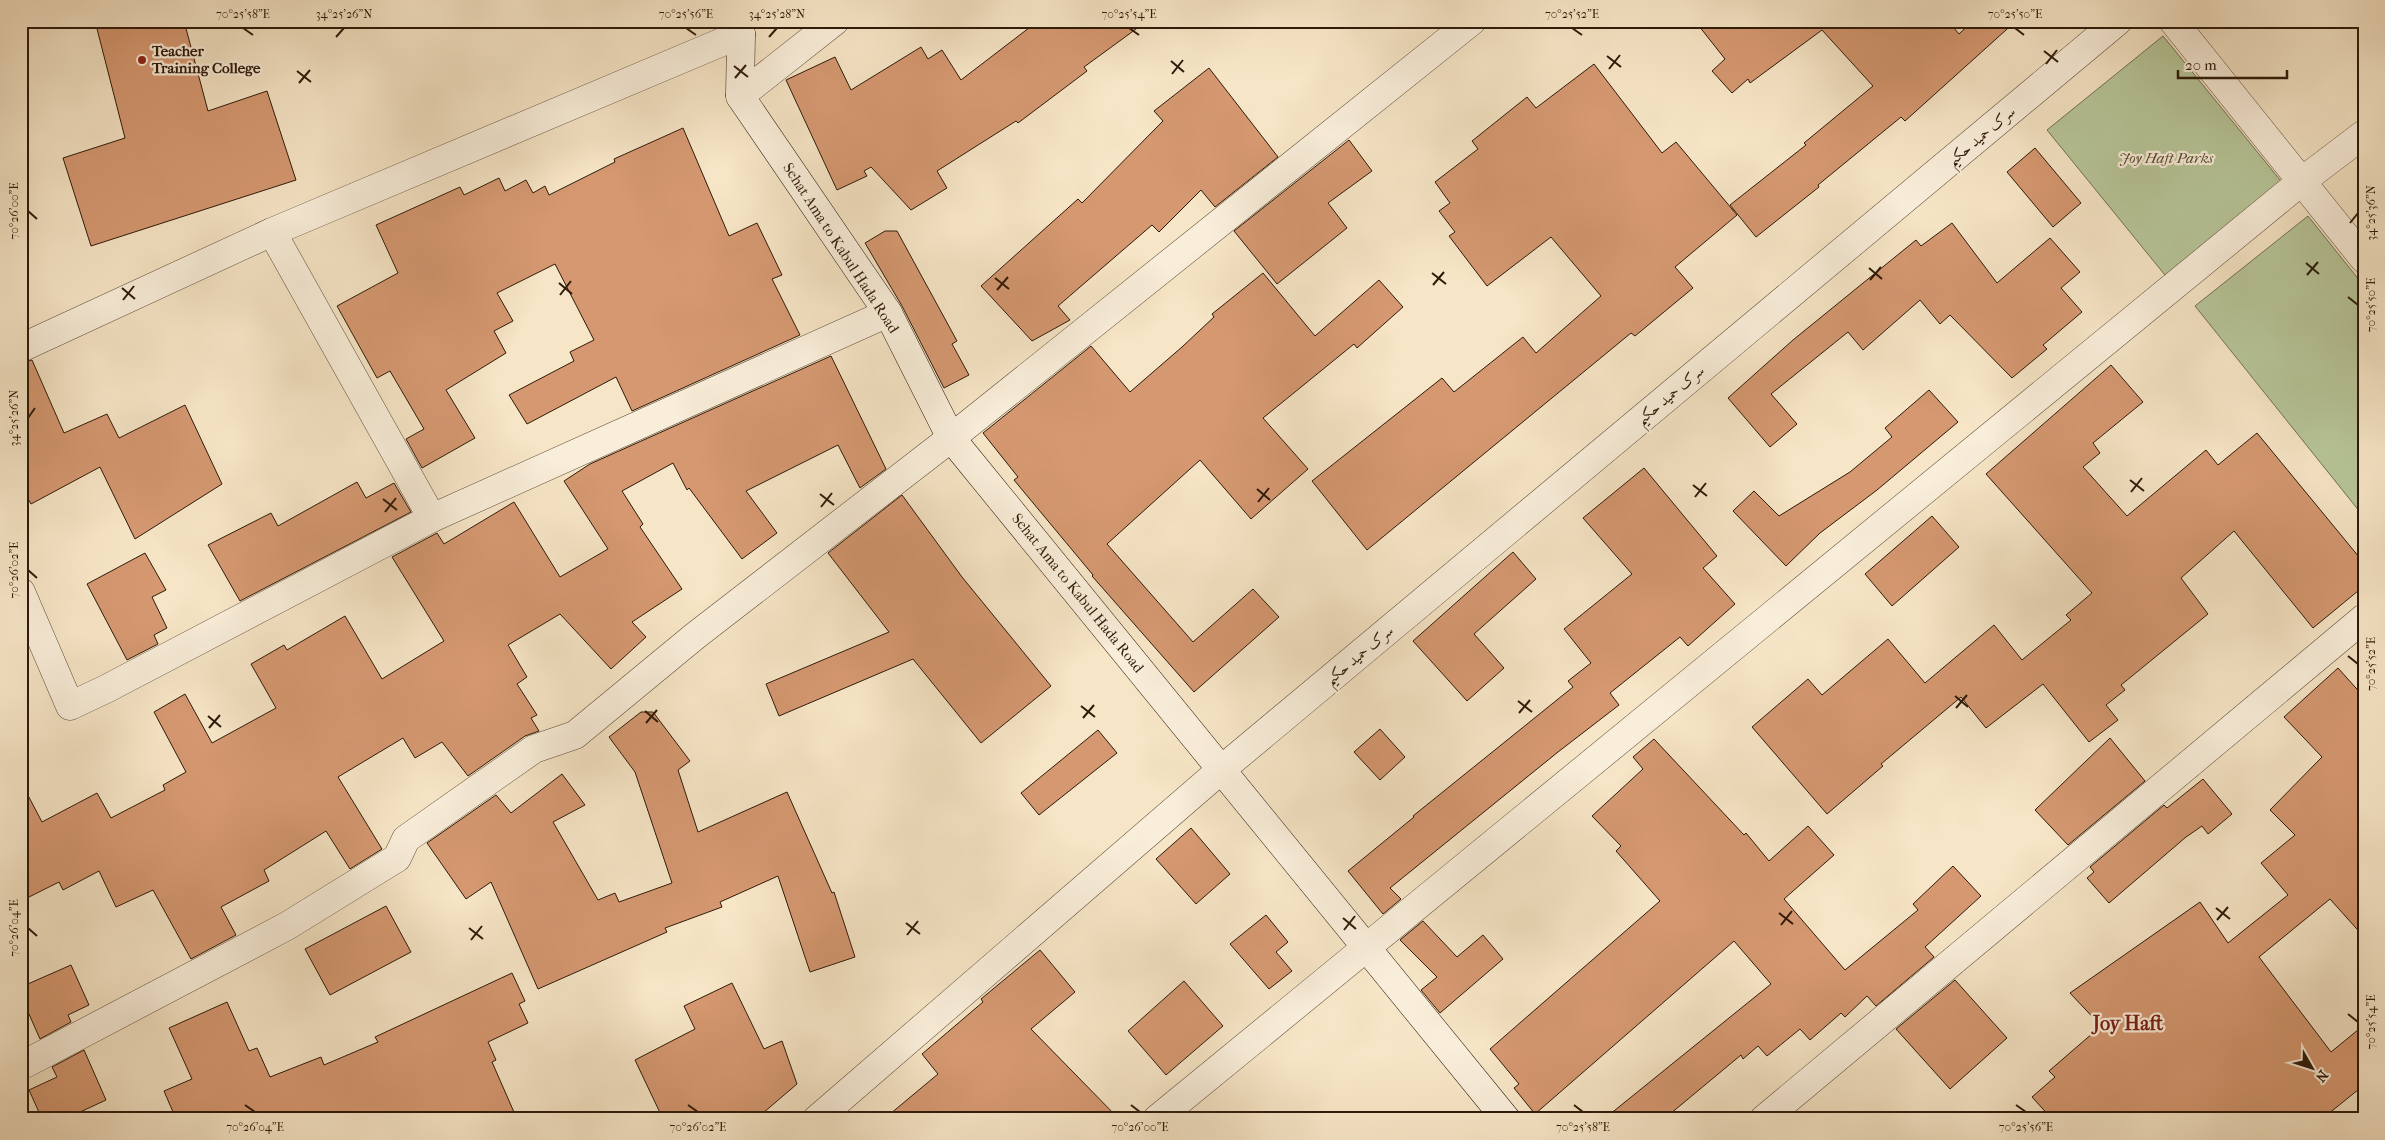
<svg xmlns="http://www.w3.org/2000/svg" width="2385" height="1140" font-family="'IM FELL French Canon',Amiri,serif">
<rect width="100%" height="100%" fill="#f6e5c6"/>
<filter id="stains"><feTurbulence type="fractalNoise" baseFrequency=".004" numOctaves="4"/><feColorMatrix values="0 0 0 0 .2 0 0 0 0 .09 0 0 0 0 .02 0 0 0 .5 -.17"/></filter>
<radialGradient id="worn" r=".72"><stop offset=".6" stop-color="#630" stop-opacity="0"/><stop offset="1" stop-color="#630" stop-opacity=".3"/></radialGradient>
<g fill="#b7c699" stroke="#727052">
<polygon points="2163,36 2285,186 2169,280 2047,130"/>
<polygon points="2308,216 2364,286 2364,517 2195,306"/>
</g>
<g fill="#d59871" stroke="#2e1a0a">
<polygon points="95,21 184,21 208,111 267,91 296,180 91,246 63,158 125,138"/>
<polygon points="1038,21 1147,21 1084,67 1087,71 1018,123 1016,121 937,171 947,188 911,210 871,167 864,171 867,176 837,190 786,80 835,57 851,90 921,47 928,59 942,50 961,80"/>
<polygon points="1695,21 1948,21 1959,34 1973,21 2016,21 1905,121 1901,117 1818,185 1819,187 1756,237 1730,205 1806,145 1804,143 1873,86 1822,30 1750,83 1748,79 1732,93 1712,71 1725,59"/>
<polygon points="1594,64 1662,153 1676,142 1737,215 1675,267 1693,288 1635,336 1631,333 1367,550 1312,481 1442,378 1454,392 1523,337 1536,353 1601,296 1551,237 1487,286 1449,236 1455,232 1439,211 1450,203 1435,182 1478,149 1472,141 1527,97 1536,108"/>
<polygon points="1209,68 1278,157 1215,207 1201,190 1159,232 1152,225 1058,306 1070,320 1032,341 981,286 1078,199 1082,203 1163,121 1154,111"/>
<polygon points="683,128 729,236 757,223 782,275 772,279 800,335 632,411 616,377 527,424 509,395 574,361 570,352 594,340 555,264 497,293 513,321 494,331 506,353 446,390 475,438 422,468 406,439 424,429 390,371 377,378 337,306 398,273 376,225 460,187 464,195 499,178 505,191 526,180 533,193 545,186 549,195 615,162 614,159"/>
<polygon points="1349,140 1372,171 1328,203 1347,228 1277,284 1234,231"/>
<polygon points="2035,148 2081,203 2053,227 2007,172"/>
<polygon points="1952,223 1997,283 2050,238 2080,272 2061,288 2082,312 2043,345 2047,349 2012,378 1950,315 1940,324 1920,300 1863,350 1848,332 1771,394 1797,424 1770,447 1728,398 1793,340 1916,240 1921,246"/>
<polygon points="885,231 897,231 957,341 952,344 969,375 944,388 902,306 865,243"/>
<polygon points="1263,273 1315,336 1379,280 1403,307 1357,348 1354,344 1263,418 1308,469 1251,519 1200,460 1107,544 1193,642 1253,589 1279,617 1194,692 1092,576 1093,575 1014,480 1018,477 983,433 1091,346 1130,392 1182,347 1214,317 1212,314"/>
<polygon points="831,356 886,469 860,488 838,445 746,491 777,533 742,559 689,488 687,490 673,463 622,491 643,524 640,527 682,589 632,622 646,637 611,669 560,614 508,645 527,677 517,684 537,715 531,718 539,731 525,736 468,776 442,742 415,758 403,738 338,777 382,849 350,869 326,831 264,870 269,881 221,907 236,935 191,959 153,890 116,907 99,871 63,890 59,882 21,901 21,782 42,822 97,793 111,818 165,790 163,785 186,772 154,712 185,694 212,743 276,708 251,664 284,645 287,650 345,616 382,679 444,641 392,557 437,533 444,544 514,502 560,577 608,549 564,481 590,464"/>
<polygon points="32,360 64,433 107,414 119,438 185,405 222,484 135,539 100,467 31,504 21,486 21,363"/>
<polygon points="2111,365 2143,402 2093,443 2100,453 2083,467 2127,516 2206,450 2218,465 2257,433 2364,563 2364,586 2313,628 2234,531 2181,578 2208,614 2121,685 2125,690 2106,705 2118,720 2089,742 2043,684 1986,728 1961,697 1881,764 1883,766 1827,814 1752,727 1808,679 1822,695 1888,639 1925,683 1994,625 2022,660 2071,620 2066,615 2092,593 1986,474"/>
<polygon points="1929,390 1958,422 1877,490 1820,533 1786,566 1733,511 1754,491 1779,516 1850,472 1892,437 1885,428"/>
<polygon points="1644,468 1717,556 1703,568 1735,604 1688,646 1680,637 1610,693 1619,705 1558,752 1390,888 1401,899 1383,914 1348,871 1414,817 1413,816 1573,687 1568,681 1591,663 1564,629 1632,574 1583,518"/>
<polygon points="357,482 366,498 394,483 411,512 240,601 208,545 271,513 278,526"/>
<polygon points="902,495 962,577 1051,686 981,743 913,659 779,716 766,684 889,632 828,553"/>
<polygon points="1932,516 1959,547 1892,606 1865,574"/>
<polygon points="1513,552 1536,579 1474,634 1504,668 1467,701 1413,641"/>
<polygon points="145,553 166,590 152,597 167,628 154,635 158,644 127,660 87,584"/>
<polygon points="2338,668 2364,697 2364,937 2330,899 2259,957 2331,1052 2364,1025 2364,1085 2322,1119 2052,1119 2032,1097 2055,1077 2049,1071 2101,1026 2070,993 2200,902 2228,943 2288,895 2261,863 2295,835 2270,810 2322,757 2284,717"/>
<polygon points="641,712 653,712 690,761 678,770 698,832 787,792 832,893 834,892 855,957 810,972 778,876 720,902 722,907 665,928 667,932 538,989 491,882 466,899 427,843 496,795 511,813 562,774 585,805 553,822 598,900 615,893 619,902 672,883 635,772 609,737"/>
<polygon points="1380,729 1405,757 1380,780 1354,752"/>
<polygon points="1098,730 1117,753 1039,815 1021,793"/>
<polygon points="2110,738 2145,781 2068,845 2035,810"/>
<polygon points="1654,739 1744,835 1746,833 1769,861 1808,826 1834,855 1784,899 1845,970 1918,910 1913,904 1953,866 1981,896 1925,947 1934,957 1876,1006 1867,996 1845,1017 1841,1013 1810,1040 1800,1029 1767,1056 1758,1046 1743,1059 1741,1055 1664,1119 1604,1119 1771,984 1734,941 1535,1114 1514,1088 1519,1084 1490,1049 1660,901 1616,851 1621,846 1592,816 1643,769 1633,757"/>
<polygon points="2203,779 2232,814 2208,834 2202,826 2186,837 2109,903 2087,878 2094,872 2090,867 2164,805 2167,808"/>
<polygon points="1191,828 1230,874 1196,904 1156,859"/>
<polygon points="386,906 411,952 330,995 305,949"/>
<polygon points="1266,915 1288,942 1276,952 1292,971 1269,989 1230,944"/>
<polygon points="1423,921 1457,957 1483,935 1503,959 1440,1013 1421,990 1437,977 1400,940"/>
<polygon points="1040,950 1075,992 1031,1029 1119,1119 884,1119 938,1074 922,1054 983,1002 981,999"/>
<polygon points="71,965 89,1005 68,1015 71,1022 40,1039 21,996 21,987"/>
<polygon points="512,973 525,1001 519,1004 528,1023 488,1042 496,1060 492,1062 517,1119 176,1119 164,1091 192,1079 169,1028 227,1002 249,1051 257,1048 270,1077 321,1057 324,1065 378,1042 375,1037"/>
<polygon points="1955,980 2007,1038 1950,1089 1896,1029"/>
<polygon points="1184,981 1223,1026 1166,1075 1128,1031"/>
<polygon points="732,983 764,1049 782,1041 797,1084 756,1119 663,1119 635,1060 695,1029 684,1006"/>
<polygon points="84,1050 106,1100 65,1119 42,1119 29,1090 57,1077 52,1067"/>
</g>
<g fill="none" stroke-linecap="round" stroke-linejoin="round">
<defs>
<g id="street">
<polyline points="2173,21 2364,259"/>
<polyline points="740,96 835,21"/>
<polyline points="272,232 432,518"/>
<polyline points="21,348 272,232 741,34"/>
<polyline points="21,592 70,706 106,689 432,518 888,313"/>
<polyline points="21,1066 287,926 397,858 406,839 534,749 575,735 695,636 951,438 1472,21"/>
<polyline points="817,1119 1222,769 2118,21"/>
<polyline points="1157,1119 2302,181 2364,134"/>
<polyline points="1764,1119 2364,618"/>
</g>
<polyline id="secondary" points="737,21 741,34 740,96 888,313 951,438 1506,1119"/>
</defs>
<use href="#street" stroke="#604d39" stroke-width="29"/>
<use href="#secondary" stroke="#2e1a0a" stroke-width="29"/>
<use href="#street" stroke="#f9eeda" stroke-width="28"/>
<use href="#secondary" stroke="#f9eeda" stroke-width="28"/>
</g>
<path fill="none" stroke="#2e1a0a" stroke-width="2" d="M243 28 253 35M686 28 696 35M1129 28 1139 35M1572 28 1582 35M2015 28 2024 35M336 37 344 28M769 37 777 28M2044 51 2058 62M1607 56 1621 67M1171 61 1184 72M2046 64 2057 50M734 66 748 77M1609 69 1620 55M297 71 311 82M1172 74 1183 60M735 78 746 65M299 83 310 70M28 211 37 219M2350 223 2358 213M2306 263 2319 274M1869 268 1882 279M1432 273 1446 284M2307 275 2318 262M995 278 1009 289M1870 280 1881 267M559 283 572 294M1433 285 1444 272M122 288 135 299M997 290 1008 277M560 295 571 281M2348 297 2358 305M123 300 134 286M28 418 35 408M2130 480 2144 491M1693 485 1707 496M1257 489 1270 500M2131 492 2142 478M820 494 834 505M1695 497 1706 483M383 499 397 510M1258 502 1269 488M821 507 832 493M385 512 396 498M28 570 37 578M2348 656 2358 664M1955 696 1968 707M1518 701 1532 712M1081 706 1095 717M1956 708 1967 695M645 711 658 722M1519 713 1530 700M208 716 221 727M1083 718 1094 705M646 723 657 710M209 728 220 715M2216 908 2230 919M1779 913 1793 924M1343 918 1356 929M2217 920 2228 907M906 923 920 934M1781 925 1792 911M28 928 37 936M469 928 483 939M1344 930 1355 916M907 935 918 921M471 940 482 926M2348 1014 2358 1022M245 1105 255 1112M688 1105 698 1112M1131 1105 1140 1112M1574 1105 1583 1112M2016 1105 2026 1112"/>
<circle fill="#8f2418" stroke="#f9eeda" stroke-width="2" cx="142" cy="60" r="5"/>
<g text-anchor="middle" stroke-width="4.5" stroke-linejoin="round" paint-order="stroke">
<g font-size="15" font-weight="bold" fill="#2e1a0a" stroke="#f9eeda" text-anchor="start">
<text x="152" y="56">Teacher<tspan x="152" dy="17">Training College</tspan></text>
</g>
<g font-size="15" fill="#2e1a0a" stroke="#f9eeda">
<text transform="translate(1981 136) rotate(-40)" y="5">سرک حمید حکیم</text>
<text transform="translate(841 248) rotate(57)" y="5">Sehat Ama to Kabul Hada Road</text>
<text transform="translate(1670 395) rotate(-40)" y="5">سرک حمید حکیم</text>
<text transform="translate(1078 593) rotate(51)" y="5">Sehat Ama to Kabul Hada Road</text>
<text transform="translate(1359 655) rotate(-40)" y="5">سرک حمید حکیم</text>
</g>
<g font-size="15" font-style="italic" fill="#574e35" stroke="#f9eeda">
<text x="2166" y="163">Joy Haft Parks</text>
</g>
<g font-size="20" font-weight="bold" fill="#7a1f14" stroke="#f9eeda">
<text x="2128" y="1030">Joy Haft</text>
</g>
</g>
<rect width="2385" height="1140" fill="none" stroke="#f6e5c6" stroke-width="55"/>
<g transform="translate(2312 1068) rotate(129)" stroke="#f9eeda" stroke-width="4" paint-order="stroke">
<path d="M0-4L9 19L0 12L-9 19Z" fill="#2e1a0a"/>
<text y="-8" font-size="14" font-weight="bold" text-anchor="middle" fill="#2e1a0a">N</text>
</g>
<path d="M2178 70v8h109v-8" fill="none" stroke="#2e1a0a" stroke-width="2.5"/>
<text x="2185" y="70" font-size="15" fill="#2e1a0a" stroke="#f9eeda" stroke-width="4" paint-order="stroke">20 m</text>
<rect x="28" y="28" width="2330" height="1084" fill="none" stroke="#2e1a0a" stroke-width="2"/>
<g font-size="12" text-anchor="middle" fill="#2e1a0a">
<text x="243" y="18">70°25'58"E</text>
<text x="344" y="18">34°25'26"N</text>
<text x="686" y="18">70°25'56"E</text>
<text x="777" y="18">34°25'28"N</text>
<text x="1129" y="18">70°25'54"E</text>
<text x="1572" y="18">70°25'52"E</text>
<text x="2015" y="18">70°25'50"E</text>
<text transform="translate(14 211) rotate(-90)" y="4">70°26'00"E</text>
<text transform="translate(2371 213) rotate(-90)" y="4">34°25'36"N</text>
<text transform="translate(2371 305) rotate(-90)" y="4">70°25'50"E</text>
<text transform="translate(14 418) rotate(-90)" y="4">34°25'26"N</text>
<text transform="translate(14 570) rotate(-90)" y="4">70°26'02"E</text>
<text transform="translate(2371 664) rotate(-90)" y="4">70°25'52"E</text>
<text transform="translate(14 928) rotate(-90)" y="4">70°26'04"E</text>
<text transform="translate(2371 1022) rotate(-90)" y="4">70°25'54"E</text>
<text x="255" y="1131">70°26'04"E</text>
<text x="698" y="1131">70°26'02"E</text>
<text x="1140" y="1131">70°26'00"E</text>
<text x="1583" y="1131">70°25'58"E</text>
<text x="2026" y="1131">70°25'56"E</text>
</g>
<rect width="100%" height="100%" filter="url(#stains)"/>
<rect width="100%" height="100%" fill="url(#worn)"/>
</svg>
